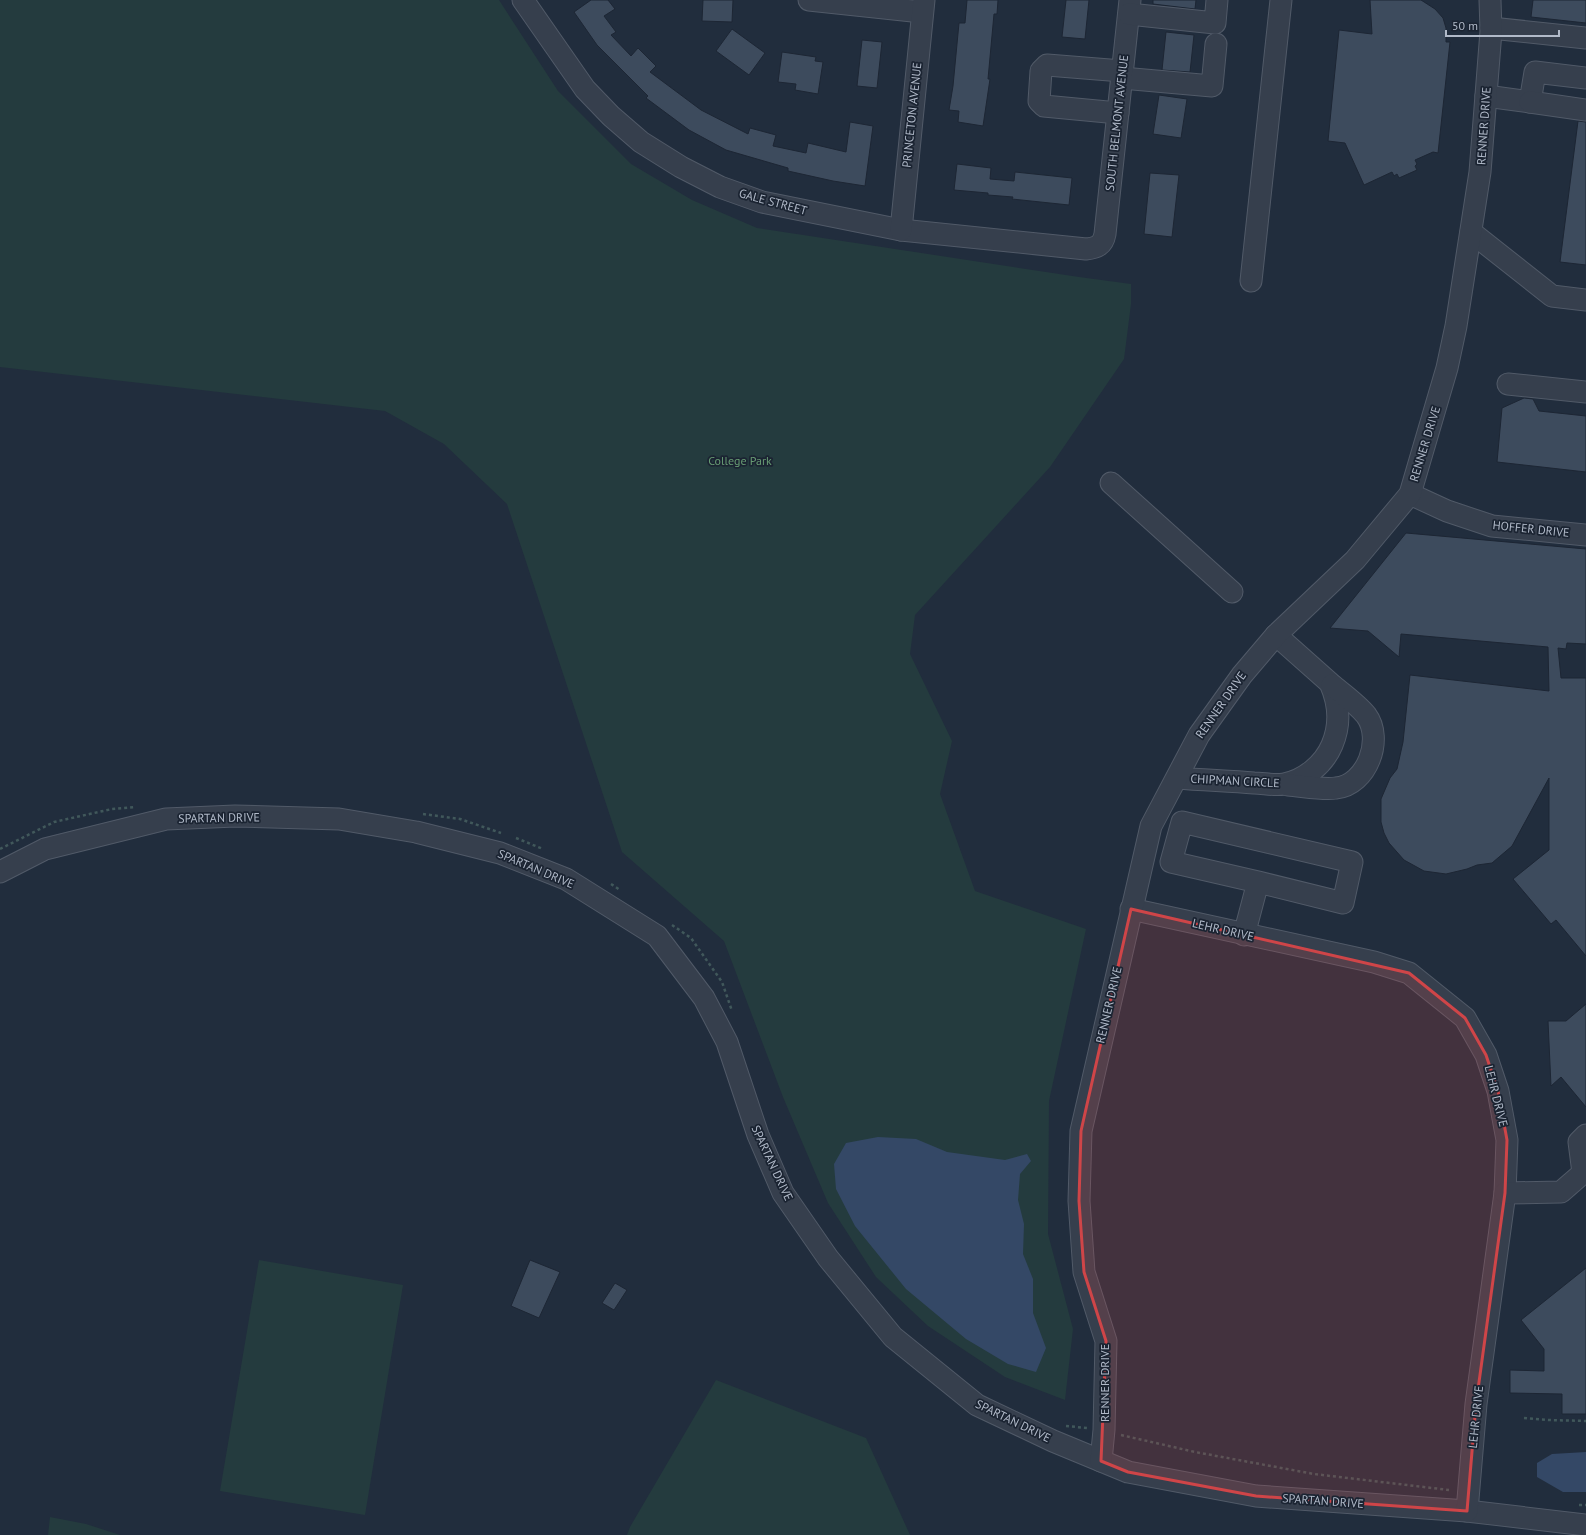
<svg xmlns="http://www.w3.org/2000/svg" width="1586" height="1535" font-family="'PT Sans',sans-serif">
<rect width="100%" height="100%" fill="#212d3d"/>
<g fill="#243b3e">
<polygon points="0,0 499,0 558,91 631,164 692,200 757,228 1079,277 1131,284 1131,304 1124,359 1050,467 915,615 910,654 952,741 940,794 975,891 1086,929 1049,1101 1048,1234 1073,1329 1065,1400 1005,1377 928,1326 876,1277 828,1203 783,1097 724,941 622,852 507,504 444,444 385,411 0,367"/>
<polygon points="259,1260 403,1285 365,1515 220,1491"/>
<polygon points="716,1380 866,1438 910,1535 627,1535 630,1527"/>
<polygon points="50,1517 86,1524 120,1535 48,1535"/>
</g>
<g fill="#344866">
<polygon points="878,1137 916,1139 947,1152 1005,1160 1027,1154 1031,1161 1020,1174 1018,1200 1024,1224 1023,1254 1033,1279 1033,1313 1046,1348 1036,1372 1008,1364 966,1339 906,1289 855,1226 836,1189 834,1164 846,1143"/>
<polygon points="1586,1452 1586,1492 1563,1492 1537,1477 1537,1463 1552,1454"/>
</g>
<g fill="#3d4b5d" stroke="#1d2634">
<polygon points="591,0 608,0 615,9 604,16 616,32 611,35 631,56 638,48 656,66 650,72 701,110 748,134 750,128 776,135 773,146 806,153 808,143 846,152 850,122 873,126 865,186 833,181 788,171 788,168 726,150 689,130 646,98 648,96 597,45 574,12"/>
<polygon points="703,0 733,0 732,22 702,21"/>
<polygon points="967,0 998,0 997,14 994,14 988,79 990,79 983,126 958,122 959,111 949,110 953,86 959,23 965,23"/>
<polygon points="1066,0 1089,0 1085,39 1062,37"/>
<polygon points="1153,0 1196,0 1195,9 1153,4"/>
<polygon points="1370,0 1421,0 1435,9 1443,18 1446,28 1446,42 1450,42 1438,153 1433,152 1415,160 1417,164 1415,166 1417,170 1399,178 1397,174 1394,176 1392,172 1364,185 1345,143 1328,141 1339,30 1372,34"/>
<polygon points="1533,0 1586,0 1586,23 1531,17"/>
<polygon points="732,29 765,53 749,75 716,51"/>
<polygon points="1166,32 1194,35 1190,72 1162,70"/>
<polygon points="862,40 882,42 877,88 857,86"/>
<polygon points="782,52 816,57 815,61 823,62 818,94 795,90 796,84 778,82"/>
<polygon points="1159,95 1187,99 1181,138 1153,134"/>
<polygon points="1578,121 1586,122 1586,265 1560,262"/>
<polygon points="957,164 991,168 990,179 1014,181 1015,172 1072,178 1069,205 1012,199 1013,197 988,195 988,193 954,190"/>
<polygon points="1150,173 1179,175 1172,237 1144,234"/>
<polygon points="1524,398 1533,399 1539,411 1586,416 1586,472 1497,462 1502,408"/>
<polygon points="1406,533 1586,549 1586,644 1567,643 1566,649 1558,648 1561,678 1586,678 1586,956 1556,920 1551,924 1513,879 1549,850 1549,778 1512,846 1492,863 1477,865 1467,869 1446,874 1424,871 1404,860 1389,843 1384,833 1381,822 1381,799 1390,778 1397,769 1403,742 1410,675 1549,691 1548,647 1401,634 1399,657 1368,631 1330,628"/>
<polygon points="1586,1004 1586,1107 1561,1077 1551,1086 1548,1021 1566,1021"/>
<polygon points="530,1260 560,1272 539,1318 511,1306"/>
<polygon points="1586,1268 1586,1414 1562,1414 1562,1394 1510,1393 1510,1370 1544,1371 1544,1349 1521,1320"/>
<polygon points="615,1283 627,1290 614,1310 602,1303"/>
</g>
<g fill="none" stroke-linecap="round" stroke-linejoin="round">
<defs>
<g id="minor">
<path d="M523 0 585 89 611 116 641 142 681 167 720 187 762 202 901 230 1086 249C1097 248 1103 245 1105 234L1130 0"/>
<polyline points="809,0 922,12"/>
<polyline points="1129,14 1215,23 1217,0"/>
<polyline points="1491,28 1586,38"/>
<polyline points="1122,78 1212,86 1216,44"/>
<polyline points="1486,96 1530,102 1535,72 1586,78"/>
<polyline points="1530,102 1586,110"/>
<polyline points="1118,113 1044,106 1039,101 1041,71 1047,65 1122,71"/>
<polyline points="901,230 924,0"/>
<polyline points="1471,232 1552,296 1586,300"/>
<polyline points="1251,281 1281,0"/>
<polyline points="1508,384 1586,392"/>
<polyline points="1111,483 1232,592"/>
<polyline points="1410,494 1447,511 1492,526 1586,535"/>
<path d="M1177 778C1202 780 1228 781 1254 783 1263 783 1275 786 1284 784 1305 780 1324 764 1332 745 1341 724 1339 703 1330 683L1276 635"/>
<path d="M1288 785C1302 786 1323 790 1336 788 1367 785 1384 739 1366 715 1357 704 1343 694 1332 685"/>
<polyline points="0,872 45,849 166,819 235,816 339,819 416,832 500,853 566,879 657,936 704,998 727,1042 758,1135 783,1193 828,1258 893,1337 977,1405 1053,1441 1128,1472 1256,1496 1467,1511 1586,1525"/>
<polyline points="1131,909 1374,962 1409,973 1465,1018 1486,1055 1498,1091 1507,1140 1505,1193 1476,1404 1467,1511"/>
<polyline points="1244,935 1258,882 1343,903 1352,862 1182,822 1171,862 1258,882"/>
<polyline points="1505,1193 1561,1192 1583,1173 1579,1142 1586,1135"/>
<polyline points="1101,1461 1104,1430 1106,1341 1084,1272 1079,1201 1081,1131 1151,826 1199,735 1242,675 1276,635 1355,560 1410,494 1447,368 1456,326 1480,172 1491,31 1490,0"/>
</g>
</defs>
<use href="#minor" stroke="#515a68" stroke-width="23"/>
<g stroke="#41585b" stroke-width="2.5" stroke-dasharray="3 3" stroke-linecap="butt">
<polyline points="423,814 460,819 501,833"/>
<polyline points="516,838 543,849"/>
<polyline points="0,849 54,822 112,809 135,807"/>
<polyline points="611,884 620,890"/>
<polyline points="672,925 691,938 722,982 732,1011"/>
<polyline points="1524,1418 1549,1420 1586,1421"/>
<polyline points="1066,1426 1087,1428"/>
<polyline points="1121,1435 1195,1452 1314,1474 1449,1490"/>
<polyline points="1579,1505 1586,1505"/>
</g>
<use href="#minor" stroke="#363f4d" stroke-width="21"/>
</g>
<path fill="#cf4548" fill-opacity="0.2" stroke="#cf4548" stroke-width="3" stroke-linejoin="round" d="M1131 909 1409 973 1465 1018 1486 1055 1498 1091 1507 1140 1505 1193 1476 1404 1467 1511 1256 1496 1128 1472 1101 1461 1106 1341 1084 1272 1079 1201 1081 1131Z"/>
<g text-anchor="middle" stroke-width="3.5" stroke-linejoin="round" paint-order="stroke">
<g font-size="12" fill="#b1bac9" stroke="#1b2432">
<text transform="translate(912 115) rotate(-84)" y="4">PRINCETON AVENUE</text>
<text transform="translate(1117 123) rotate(-84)" y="4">SOUTH BELMONT AVENUE</text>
<text transform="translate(1484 126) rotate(-86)" y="4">RENNER DRIVE</text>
<text transform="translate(773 202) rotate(15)" y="4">GALE STREET</text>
<text transform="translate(1425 444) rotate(-73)" y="4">RENNER DRIVE</text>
<text transform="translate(1531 529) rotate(6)" y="4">HOFFER DRIVE</text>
<text transform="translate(1221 705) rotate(-55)" y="4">RENNER DRIVE</text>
<text transform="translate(1235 781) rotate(3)" y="4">CHIPMAN CIRCLE</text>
<text transform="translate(219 818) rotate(-1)" y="4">SPARTAN DRIVE</text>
<text transform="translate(536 869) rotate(23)" y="4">SPARTAN DRIVE</text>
<text transform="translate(1223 930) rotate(13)" y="4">LEHR DRIVE</text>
<text transform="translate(1109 1005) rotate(-77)" y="4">RENNER DRIVE</text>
<text transform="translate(1496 1096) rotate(76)" y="4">LEHR DRIVE</text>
<text transform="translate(772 1163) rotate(65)" y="4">SPARTAN DRIVE</text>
<text transform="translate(1105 1383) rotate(-90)" y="4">RENNER DRIVE</text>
<text transform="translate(1476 1417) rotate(-84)" y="4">LEHR DRIVE</text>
<text transform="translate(1013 1421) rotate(26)" y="4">SPARTAN DRIVE</text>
<text transform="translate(1323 1501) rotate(4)" y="4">SPARTAN DRIVE</text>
</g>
<g font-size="12" fill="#679b73" stroke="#1b2432">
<text x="740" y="465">College Park</text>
</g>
</g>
<path d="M1446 30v6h113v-6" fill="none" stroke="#b1bac9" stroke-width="2"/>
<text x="1452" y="30" font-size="12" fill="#b1bac9" stroke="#1b2432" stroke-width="3" paint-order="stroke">50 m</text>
</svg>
